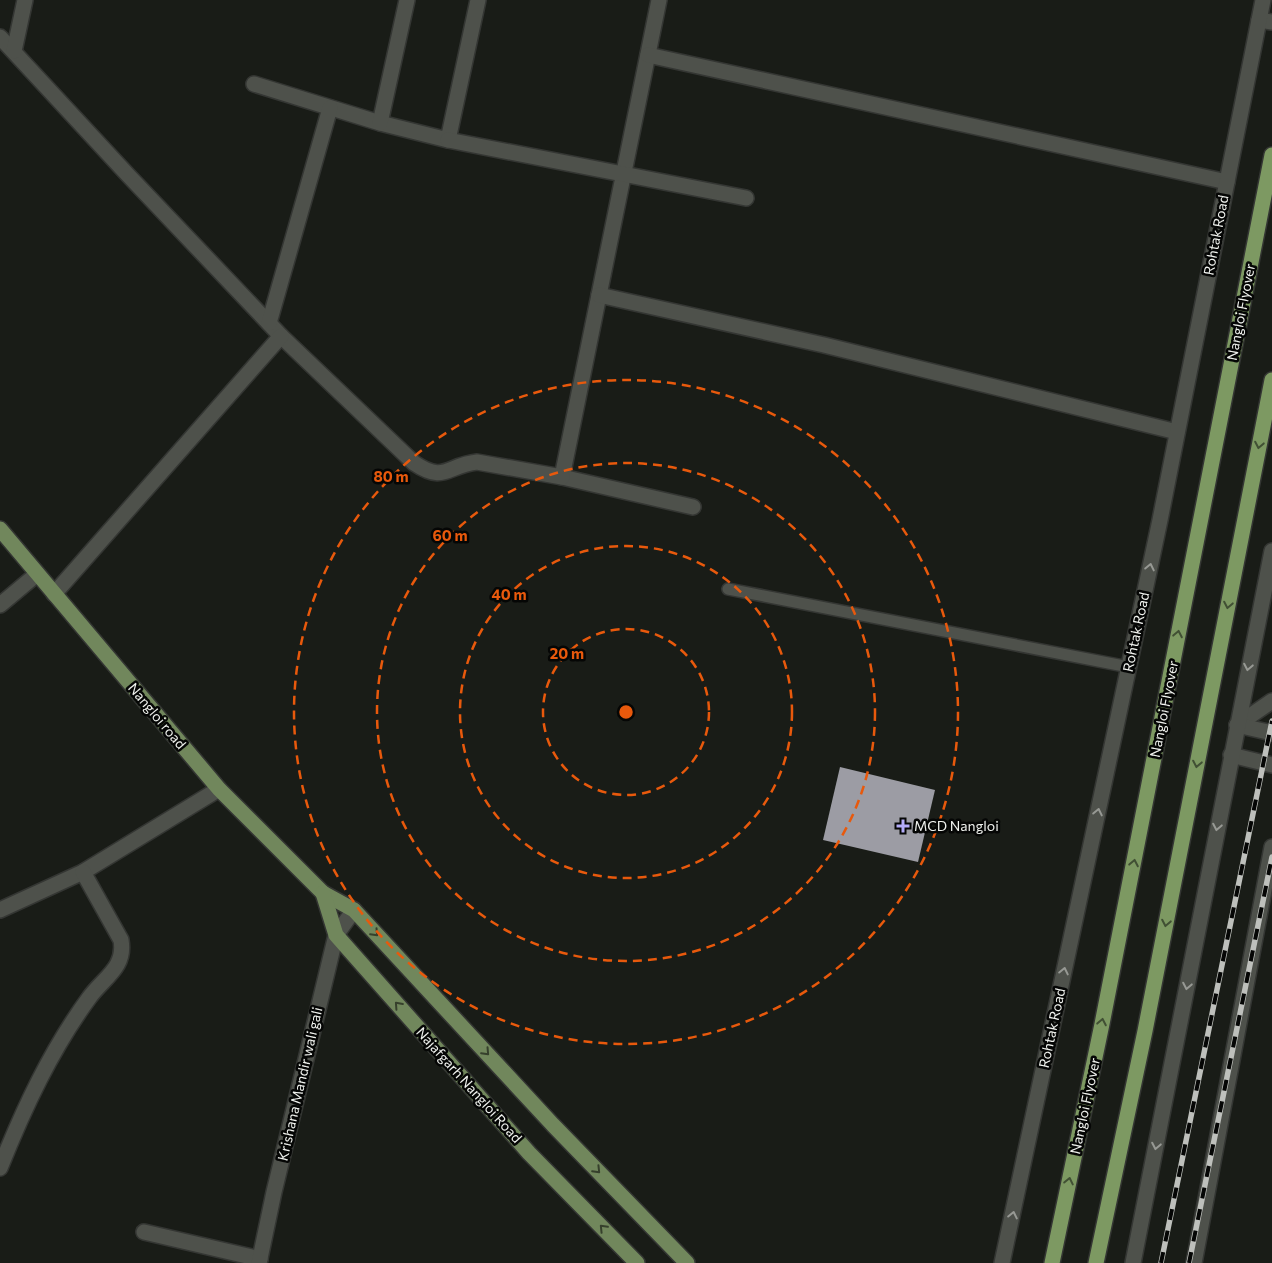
<svg xmlns="http://www.w3.org/2000/svg" width="1272" height="1263" font-family="Commissioner,sans-serif">
<rect width="100%" height="100%" fill="#191c17"/>
<polygon fill="#9c9ca4" points="840,767 935,790 918,862 823,840"/>
<g fill="none" stroke-linecap="round" stroke-linejoin="round">
<defs>
<polyline id="service" points="728,589 1129,667"/>
<g id="minor">
<polyline points="659,0 562,477 693,507"/>
<polyline points="1259,20 1272,22"/>
<path d="M0 37 127 174 281 336 414 463C445 484 447 465 477 462L562 477"/>
<polyline points="14,51 25,0"/>
<polyline points="648,55 1227,182"/>
<polyline points="254,84 380,123 448,140 478,0"/>
<polyline points="380,123 407,0"/>
<polyline points="448,140 746,198"/>
<polyline points="599,295 824,345 1177,432"/>
<polyline points="269,323 330,108"/>
<polyline points="54,594 281,336"/>
<polyline points="0,605 37,574"/>
<polyline points="1237,725 1272,701"/>
<polyline points="1237,725 1272,733"/>
<polyline points="1231,755 1272,765"/>
<polyline points="0,910 83,872 219,789"/>
<path d="M0 1168C24 1108 51 1050 89 998 103 978 126 968 121 940L83 872"/>
<polyline points="144,1232 260,1259"/>
<polyline points="259,1263 274,1192 336,935 354,910"/>
<polyline points="1194,1263 1272,847"/>
</g>
<g id="tertiary">
<polyline points="1002,1263 1160,520 1263,0"/>
<polyline points="1133,1263 1272,551"/>
</g>
<g id="primary">
<polyline points="0,529 219,789 323,893 354,910 553,1125 687,1263"/>
<polyline points="323,893 336,935 529,1153 637,1263"/>
</g>
<g id="trunk">
<polyline points="1052,1263 1102,1024 1272,155"/>
<polyline points="1096,1263 1145,1031 1272,380"/>
</g>
</defs>
<use href="#service" stroke="#343633" stroke-width="14"/>
<use href="#minor" stroke="#343633" stroke-width="18"/>
<use href="#tertiary" stroke="#343633" stroke-width="18"/>
<use href="#primary" stroke="#343633" stroke-width="18"/>
<use href="#trunk" stroke="#343633" stroke-width="18"/>
<use href="#service" stroke="#4e514b" stroke-width="11"/>
<use href="#minor" stroke="#4e514b" stroke-width="15"/>
<use href="#tertiary" stroke="#4e514b" stroke-width="15"/>
<use href="#primary" stroke="#71875c" stroke-width="15"/>
<use href="#trunk" stroke="#7d9962" stroke-width="15"/>
<defs>
<g id="rail">
<polyline points="1161,1263 1272,721"/>
<polyline points="1189,1263 1272,857"/>
</g>
</defs>
<use href="#rail" stroke="#bec0bc" stroke-width="5.5"/>
<use href="#rail" stroke="#050605" stroke-width="4" stroke-dasharray="11" stroke-linecap="butt"/>
</g>
<defs><path id="oneway-chevron" d="M-2-3.5L2.5 0L-2 3.5" fill="none" stroke-width="1.6" stroke-linecap="round" stroke-linejoin="round" transform="scale(1.25)"/></defs>
<g stroke="#415034">
<use href="#oneway-chevron" transform="translate(1259 445) rotate(101)"/>
<use href="#oneway-chevron" transform="translate(1228 605) rotate(101)"/>
<use href="#oneway-chevron" transform="translate(1178 634) rotate(-79)"/>
<use href="#oneway-chevron" transform="translate(1197 764) rotate(101)"/>
<use href="#oneway-chevron" transform="translate(1134 863) rotate(-79)"/>
<use href="#oneway-chevron" transform="translate(1166 923) rotate(101)"/>
<use href="#oneway-chevron" transform="translate(1102 1022) rotate(-79)"/>
<use href="#oneway-chevron" transform="translate(1069 1181) rotate(-78)"/>
</g>
<g stroke="#979994">
<use href="#oneway-chevron" transform="translate(1150 567) rotate(-78)"/>
<use href="#oneway-chevron" transform="translate(1248 667) rotate(101)"/>
<use href="#oneway-chevron" transform="translate(1098 812) rotate(-78)"/>
<use href="#oneway-chevron" transform="translate(1217 827) rotate(101)"/>
<use href="#oneway-chevron" transform="translate(1064 971) rotate(-78)"/>
<use href="#oneway-chevron" transform="translate(1187 986) rotate(101)"/>
<use href="#oneway-chevron" transform="translate(1156 1146) rotate(101)"/>
<use href="#oneway-chevron" transform="translate(1013 1215) rotate(-78)"/>
</g>
<g stroke="#36402c">
<use href="#oneway-chevron" transform="translate(375 933) rotate(47)"/>
<use href="#oneway-chevron" transform="translate(398 1005) rotate(-132)"/>
<use href="#oneway-chevron" transform="translate(486 1052) rotate(47)"/>
<use href="#oneway-chevron" transform="translate(597 1170) rotate(46)"/>
<use href="#oneway-chevron" transform="translate(603 1228) rotate(-134)"/>
</g>
<g fill="none" stroke="#e8590c" stroke-width="2.5" stroke-dasharray="9 6">
<circle cx="626" cy="712" r="83"/>
<circle cx="626" cy="712" r="166"/>
<circle cx="626" cy="712" r="249"/>
<circle cx="626" cy="712" r="332"/>
</g>
<path fill="#b4acf9" stroke="#050605" stroke-width="2" d="M900.5 818.5h5v5h5v5h-5v5h-5v-5h-5v-5h5z"/>
<g text-anchor="middle" stroke-width="5" stroke-linejoin="round" paint-order="stroke">
<g font-size="14" fill="#f0f2ee" stroke="#050605">
<text transform="translate(1216 235) rotate(-79)" y="5">Rohtak Road</text>
<text transform="translate(1241 312) rotate(-79)" y="5">Nangloi Flyover</text>
<text transform="translate(1136 632) rotate(-78)" y="5">Rohtak Road</text>
<text transform="translate(1164 709) rotate(-79)" y="5">Nangloi Flyover</text>
<text transform="translate(157 716) rotate(50)" y="5">Nangloi road</text>
<text transform="translate(1052 1028) rotate(-78)" y="5">Rohtak Road</text>
<text transform="translate(300 1084) rotate(-77)" y="5">Krishana Mandir wali gali</text>
<text transform="translate(469 1085) rotate(48)" y="5">Najafgarh Nangloi Road</text>
<text transform="translate(1085 1106) rotate(-78)" y="5">Nangloi Flyover</text>
</g>
<g font-size="14" fill="#f0f2ee" stroke="#050605" text-anchor="start">
<text x="914" y="831">MCD Nangloi</text>
</g>
</g>
<circle cx="626" cy="712" r="8" fill="#e8590c" stroke="#050605" stroke-width="2.5"/>
<g font-size="15" text-anchor="middle" font-weight="bold" fill="#e8590c" stroke="#050605" stroke-width="5" stroke-linejoin="round" paint-order="stroke">
<text x="391" y="482">80 m</text>
<text x="450" y="541">60 m</text>
<text x="509" y="600">40 m</text>
<text x="567" y="659">20 m</text>
</g>
</svg>
